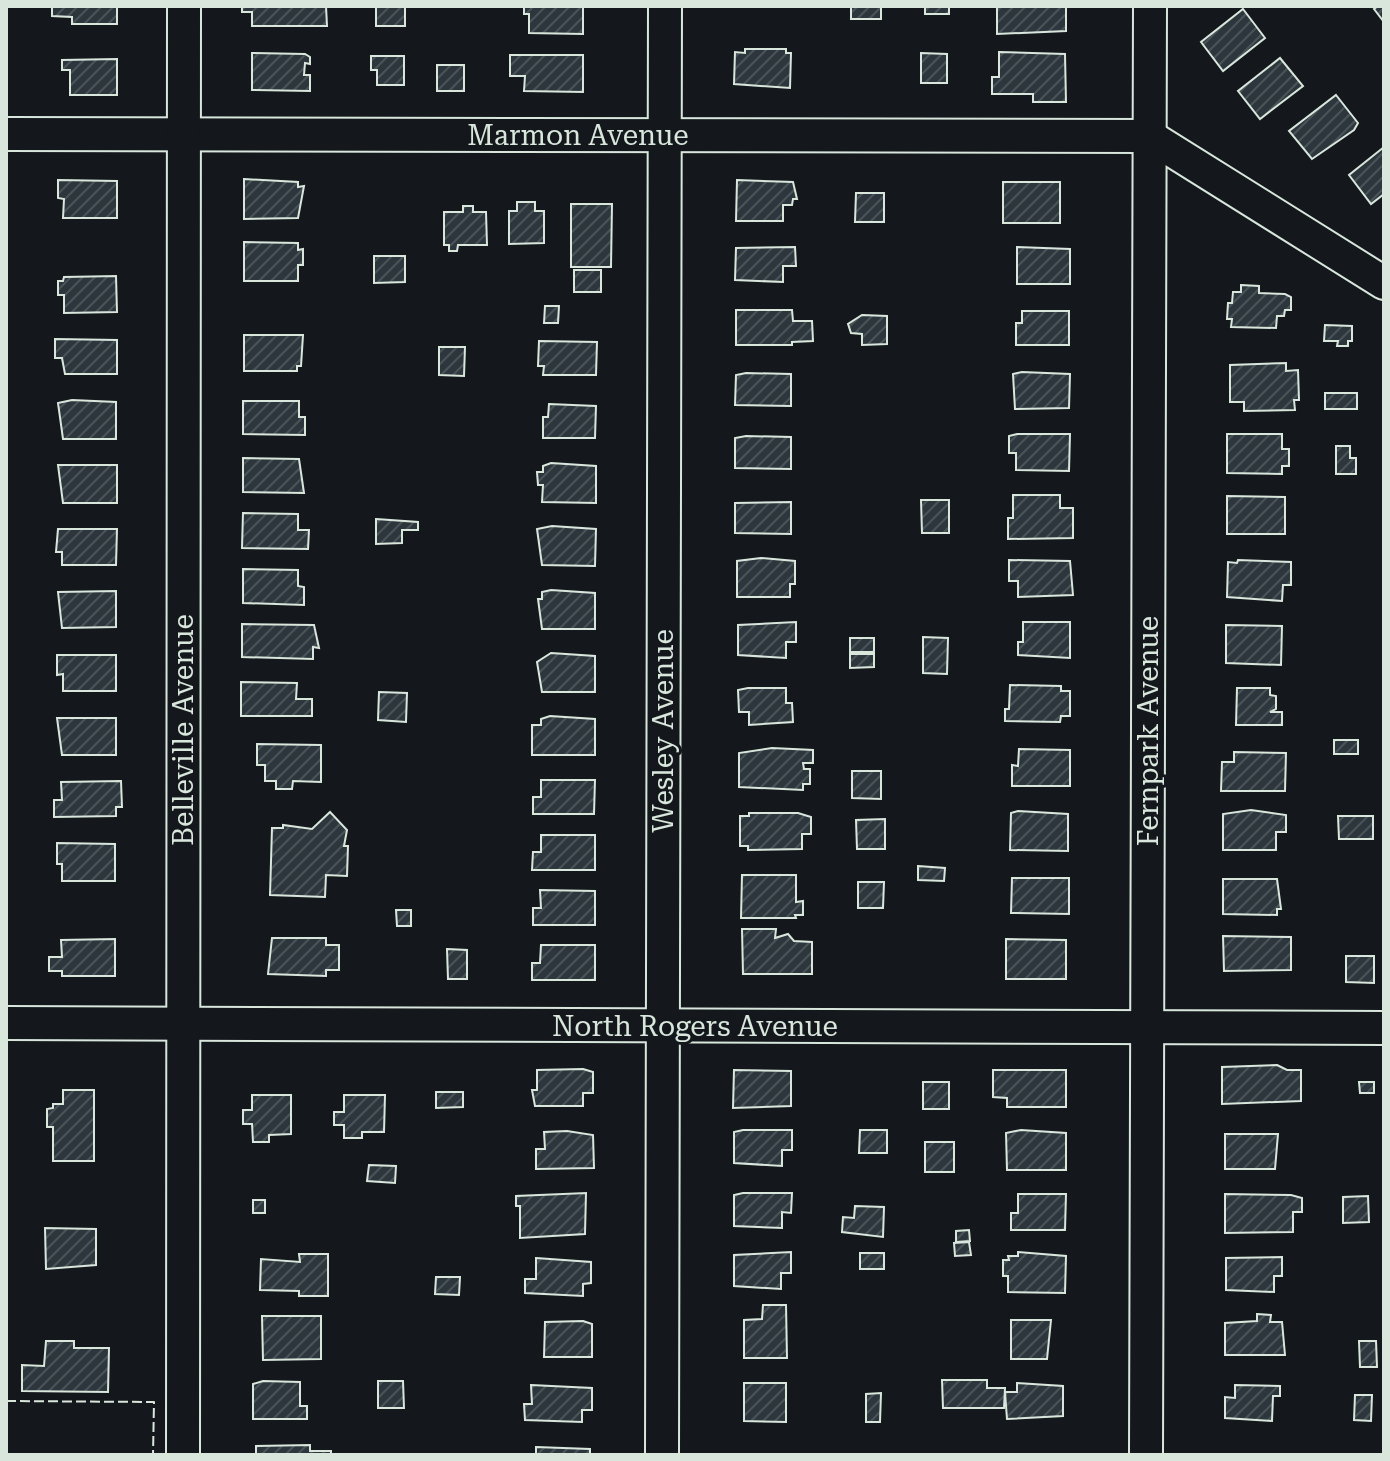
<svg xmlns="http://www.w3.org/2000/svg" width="1390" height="1461" font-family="'Roboto Serif',serif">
<defs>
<pattern id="building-hatch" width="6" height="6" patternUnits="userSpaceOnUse" patternTransform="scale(2)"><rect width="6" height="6" fill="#2c363c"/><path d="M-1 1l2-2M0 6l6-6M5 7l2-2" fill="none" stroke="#4a5358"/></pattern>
</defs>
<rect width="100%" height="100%" fill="#14181c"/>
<g fill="url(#building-hatch)" stroke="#d8e6dc" stroke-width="2">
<polygon points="52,6 117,6 117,24 72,24 72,17 52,16"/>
<polygon points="242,6 326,6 327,26 252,26 252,12 242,12"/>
<rect x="376" y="6" width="29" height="20"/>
<polygon points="524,6 583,6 583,34 529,33 529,14 524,14"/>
<rect x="851" y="6" width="30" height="13"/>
<rect x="925" y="6" width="24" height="8"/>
<polygon points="997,6 1066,6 1066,31 997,34"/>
<polygon points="1378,6 1384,6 1384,22 1374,9"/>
<polygon points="1243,9 1265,38 1223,71 1201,42"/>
<polygon points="745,49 786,49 786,53 791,53 790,88 734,84 735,52 745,53"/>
<polygon points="999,52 1065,54 1066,102 1033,102 1033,94 992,94 992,77 999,77"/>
<polygon points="252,53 305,54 310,57 310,64 305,63 304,75 310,75 310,91 252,90"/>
<polygon points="921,53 947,54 947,83 921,83"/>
<polygon points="510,55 583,55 583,92 524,91 525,76 510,76"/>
<polygon points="371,56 404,56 404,85 377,85 377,70 371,70"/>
<polygon points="1280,58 1303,86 1260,119 1238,91"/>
<polygon points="117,59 117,95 70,95 70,70 62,70 62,60"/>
<rect x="437" y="65" width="27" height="26"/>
<polygon points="1336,95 1358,123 1354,130 1312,159 1289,131"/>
<polygon points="1384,147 1384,194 1371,204 1349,175"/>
<polygon points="244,179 298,182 298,187 304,186 298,218 244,219"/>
<polygon points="58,180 117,181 117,218 63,218 64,199 58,198"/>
<polygon points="737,180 793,182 797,199 793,199 792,205 783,205 783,221 736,221"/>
<rect x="1003" y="182" width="57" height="41"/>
<polygon points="856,193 884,193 884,222 855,222"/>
<polygon points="517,202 535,202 535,211 544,211 544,243 509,244 509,211 517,211"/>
<polygon points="571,204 612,204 611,267 571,267"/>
<polygon points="463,206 473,206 473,212 486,212 487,245 458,245 457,251 449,251 449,245 444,245 444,212 463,212"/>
<polygon points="244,242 298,243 298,250 303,249 303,265 298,265 298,281 244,281"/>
<polygon points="795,247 796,266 783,266 783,282 735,280 736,248"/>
<polygon points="1017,247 1070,249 1070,284 1017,284"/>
<polygon points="374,256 405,256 405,282 374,283"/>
<rect x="574" y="270" width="27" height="22"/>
<polygon points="116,276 117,312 64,313 64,295 58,295 58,281 63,281 64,277"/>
<polygon points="1241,285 1259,286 1259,293 1285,294 1291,297 1291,310 1285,310 1284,316 1277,316 1276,328 1231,327 1232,319 1227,319 1228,303 1232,303 1233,292 1241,292"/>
<polygon points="545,306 559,306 558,323 544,323"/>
<polygon points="736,310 792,310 793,321 812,321 813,341 792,342 792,345 736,345"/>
<polygon points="1022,311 1069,311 1069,345 1016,345 1016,323 1022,323"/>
<polygon points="862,315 887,316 887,344 862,345 862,334 851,333 848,324"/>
<polygon points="1325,325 1352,326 1352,341 1348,341 1348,346 1337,346 1338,341 1324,341"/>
<polygon points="244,335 303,335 301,366 297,366 297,371 244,371"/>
<polygon points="55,339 117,340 117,374 65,374 62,358 55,358"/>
<polygon points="539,341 597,342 596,375 543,375 544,366 538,366"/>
<polygon points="439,347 465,347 464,376 439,375"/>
<polygon points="1286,363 1286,371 1298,370 1299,400 1294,400 1295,410 1244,411 1244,402 1230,402 1230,365"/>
<polygon points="1022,372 1070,374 1069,408 1015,409 1013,374"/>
<polygon points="746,373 791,374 791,406 735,405 736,375"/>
<rect x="1325" y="393" width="32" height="16"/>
<polygon points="72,400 116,402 116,439 63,439 58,403"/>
<polygon points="243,401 299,401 299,417 305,417 305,435 243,434"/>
<polygon points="549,404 596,406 595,438 543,438 543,417 548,417"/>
<polygon points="1017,434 1070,434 1069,471 1016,470 1016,453 1009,453 1009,436"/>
<polygon points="1227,434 1282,434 1282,449 1289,449 1289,466 1282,466 1282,474 1227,473"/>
<polygon points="746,436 791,437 791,469 735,468 735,438"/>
<polygon points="1336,446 1350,446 1350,458 1356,458 1356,474 1336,474"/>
<polygon points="243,458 299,459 304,493 243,492"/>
<polygon points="551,463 596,466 596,503 542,502 543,485 538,485 537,472 543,472 543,466"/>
<polygon points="58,465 117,465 117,503 63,503"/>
<polygon points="1013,495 1060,495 1060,508 1073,508 1073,538 1008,539 1008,518 1013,518"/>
<polygon points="1227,496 1285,497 1285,534 1227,534"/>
<polygon points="921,500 949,500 949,533 922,533"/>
<polygon points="791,502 791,534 735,533 735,503"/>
<polygon points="243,513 298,514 298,530 309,530 308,549 242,548"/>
<polygon points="376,519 418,522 418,530 402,530 402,543 376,544"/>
<polygon points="552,526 596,529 595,566 542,565 537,529"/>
<polygon points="58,529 117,529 116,565 62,565 62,552 56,552"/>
<polygon points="761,558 795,561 795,584 790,584 790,597 737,597 737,561"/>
<polygon points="1009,560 1070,561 1073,595 1018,597 1018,581 1009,581"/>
<polygon points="1238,560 1291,562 1291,585 1283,585 1282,601 1227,597 1228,562 1237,563"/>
<polygon points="243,569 298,570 298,586 304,587 304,605 243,603"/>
<polygon points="551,590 595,593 595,629 542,629 538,599 542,599 542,592"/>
<polygon points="116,591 116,627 62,628 58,592"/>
<polygon points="796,622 796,642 786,642 786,658 738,655 738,625"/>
<polygon points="1023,622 1070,622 1070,658 1018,655 1018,642 1023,642"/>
<polygon points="242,624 314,625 319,648 313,647 313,659 242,657"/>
<polygon points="1226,625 1282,626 1281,665 1226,663"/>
<polygon points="923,637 948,638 947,674 923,673"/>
<rect x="850" y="638" width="24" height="14"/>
<polygon points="551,653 595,656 595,692 542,692 537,662"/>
<polygon points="850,654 874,654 874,667 850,668"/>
<polygon points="57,655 116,655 116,691 63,691 63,674 57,675"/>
<polygon points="241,682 297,683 296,699 312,699 312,716 241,716"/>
<polygon points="1010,685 1061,686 1061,691 1070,691 1070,716 1061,716 1060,722 1005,721 1005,709 1009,709"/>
<polygon points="748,688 786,688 786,703 792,703 793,722 749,725 749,712 739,712 738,690"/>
<polygon points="1237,688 1270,688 1270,695 1276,696 1276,709 1270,712 1282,712 1282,725 1236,725"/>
<polygon points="379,692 407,693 406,722 378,720"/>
<polygon points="550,716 595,719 595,755 532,755 532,725 541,725 541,719"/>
<polygon points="57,718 116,718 116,755 62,755"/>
<rect x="1334" y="740" width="24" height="14"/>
<polygon points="257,744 321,745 321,782 293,781 292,789 276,789 276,781 265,781 265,765 257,765"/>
<polygon points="772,748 813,750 813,763 803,763 804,769 810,769 810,784 803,784 803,790 739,787 739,753"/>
<polygon points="1019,749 1070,750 1070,786 1012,786 1012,765 1018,766"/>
<polygon points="1234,752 1286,753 1285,791 1221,791 1222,762 1234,762"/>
<polygon points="852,771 881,771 881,799 852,798"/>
<polygon points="541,780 595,780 594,814 533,814 533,797 541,797"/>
<polygon points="121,781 122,807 116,807 116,816 54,817 54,800 62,800 61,782"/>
<polygon points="1251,810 1286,815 1286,832 1276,832 1276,850 1223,850 1223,814"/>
<polygon points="1018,811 1068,814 1068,851 1010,850 1011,813"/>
<polygon points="330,812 347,830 344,846 348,846 347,876 326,875 325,897 270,895 272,828 283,828 283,825 312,829"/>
<polygon points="749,813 798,813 811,817 811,834 802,834 802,849 748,850 748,846 740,846 740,816 749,816"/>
<polygon points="1338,816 1373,816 1373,839 1339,839"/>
<polygon points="885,819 885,849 857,849 856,820"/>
<polygon points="541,835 595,835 595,870 532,870 533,852 541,852"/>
<polygon points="57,843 115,844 115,881 62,881 62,864 57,864"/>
<polygon points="918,866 945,868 944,881 918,880"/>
<polygon points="742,875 796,875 796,902 803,901 803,915 795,915 796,918 741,918"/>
<polygon points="1012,878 1069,878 1069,914 1011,913"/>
<polygon points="1223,879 1277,879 1281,909 1277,909 1277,915 1223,914"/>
<polygon points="858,882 884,882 883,908 858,908"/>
<polygon points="540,890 595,891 595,925 533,925 533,908 541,908"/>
<polygon points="396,910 411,910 411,926 397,926"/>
<polygon points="742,929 776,929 775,938 788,934 794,941 812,942 812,974 743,974"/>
<polygon points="1223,936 1291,937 1291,970 1224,971"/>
<polygon points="272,938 326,938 326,945 339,945 339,970 326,970 326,976 268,974"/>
<polygon points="115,939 115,976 62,976 62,971 49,971 49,957 62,957 61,940"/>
<polygon points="1006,939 1066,940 1066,979 1006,979"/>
<polygon points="541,945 595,945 595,980 532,980 532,963 540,963"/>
<polygon points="447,949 467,950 467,979 448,979"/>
<polygon points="1346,956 1374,956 1374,983 1346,982"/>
<polygon points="1277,1065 1287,1070 1301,1070 1301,1101 1222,1104 1222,1067"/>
<polygon points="583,1069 593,1072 593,1093 583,1093 583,1106 535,1106 532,1090 537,1090 537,1070"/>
<polygon points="734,1070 791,1071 791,1106 733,1108"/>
<polygon points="993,1070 1066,1070 1066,1107 1007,1107 1007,1098 993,1097"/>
<rect x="923" y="1082" width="26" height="27"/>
<polygon points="1359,1082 1374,1082 1374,1093 1360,1093"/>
<polygon points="63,1090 94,1090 94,1161 53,1161 53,1127 47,1127 47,1109 53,1108 53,1104 63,1104"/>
<polygon points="436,1092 463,1092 463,1107 436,1108"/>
<polygon points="252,1095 291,1095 291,1134 269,1135 269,1142 253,1142 252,1124 243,1124 243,1110 252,1110"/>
<polygon points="344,1095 385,1095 384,1132 362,1132 362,1138 344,1138 344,1125 334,1125 334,1112 344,1112"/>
<polygon points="743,1130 792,1130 792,1150 782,1150 782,1166 734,1163 734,1132"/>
<polygon points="860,1130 887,1130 887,1153 859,1153"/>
<polygon points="1021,1130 1066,1133 1066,1170 1007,1170 1006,1133"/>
<polygon points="567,1131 593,1135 594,1168 536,1169 536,1149 545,1149 544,1132"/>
<polygon points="1225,1134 1278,1134 1275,1169 1225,1169"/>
<rect x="925" y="1142" width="29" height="30"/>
<polygon points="369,1165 396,1166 395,1183 367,1181"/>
<polygon points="586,1193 585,1234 520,1238 520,1206 516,1206 516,1196"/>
<polygon points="743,1193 792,1193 791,1213 782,1212 782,1228 734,1226 734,1195"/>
<polygon points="1018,1194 1066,1194 1065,1230 1011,1230 1011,1213 1018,1213"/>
<polygon points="1225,1194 1291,1195 1302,1198 1302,1212 1293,1212 1293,1232 1225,1233"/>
<polygon points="1368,1196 1369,1222 1343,1223 1343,1197"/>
<rect x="253" y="1200" width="12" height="13"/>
<polygon points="855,1206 884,1207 883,1237 842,1232 843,1217 854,1218"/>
<polygon points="45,1228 96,1229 96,1265 46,1269"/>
<polygon points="969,1230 970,1241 956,1242 956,1231"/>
<polygon points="969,1242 971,1255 955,1256 954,1243"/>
<polygon points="791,1252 791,1273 781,1273 781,1289 734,1286 734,1255"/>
<polygon points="1018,1252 1066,1256 1065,1293 1008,1292 1008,1276 1003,1276 1003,1260 1009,1260 1008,1256 1018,1256"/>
<rect x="860" y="1253" width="24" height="16"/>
<polygon points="299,1254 328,1254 328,1296 299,1296 299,1291 260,1290 261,1259 300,1262"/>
<polygon points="1282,1257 1282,1276 1274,1276 1274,1292 1226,1290 1226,1258"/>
<polygon points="536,1258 591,1262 591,1283 583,1284 583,1296 525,1293 525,1279 536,1279"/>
<polygon points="436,1277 460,1277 459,1295 435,1294"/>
<polygon points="763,1305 786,1305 787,1358 744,1358 744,1320 762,1319"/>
<polygon points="1257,1314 1271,1315 1270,1322 1282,1322 1285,1355 1225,1355 1225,1323 1257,1321"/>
<polygon points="262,1316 321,1316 321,1359 263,1360"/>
<polygon points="1011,1320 1051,1320 1047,1359 1011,1359"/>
<polygon points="583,1321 592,1324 592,1357 544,1357 545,1322"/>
<polygon points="46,1341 74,1341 74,1348 109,1348 108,1392 22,1391 22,1365 44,1366"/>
<polygon points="1359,1341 1376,1341 1377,1367 1360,1367"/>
<polygon points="942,1380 987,1380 987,1388 1005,1388 1004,1408 943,1408"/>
<polygon points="263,1381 300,1382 300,1406 307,1406 307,1419 253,1419 253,1384"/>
<polygon points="378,1381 403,1381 404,1408 378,1408"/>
<polygon points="744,1383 786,1383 786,1422 744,1421"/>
<polygon points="1017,1383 1063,1386 1063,1416 1007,1419 1005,1392 1017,1392"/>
<polygon points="531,1385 592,1388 592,1410 582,1410 582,1422 525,1420 524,1404 532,1404"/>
<polygon points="1235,1385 1280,1386 1280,1396 1273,1396 1272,1421 1225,1418 1225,1397 1235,1398"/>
<polygon points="881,1393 880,1422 866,1422 866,1394"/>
<polygon points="1355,1395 1372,1395 1371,1421 1354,1420"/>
<polygon points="310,1445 310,1451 331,1451 331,1455 256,1455 256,1446"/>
<polygon points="536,1447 590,1449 590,1455 536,1455"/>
</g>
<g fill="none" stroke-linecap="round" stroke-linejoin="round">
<defs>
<g id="minor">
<polyline points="6,134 1149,136 1384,283"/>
<polyline points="6,1023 1384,1028"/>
<polyline points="183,1455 184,6"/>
<polyline points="662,1455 665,6"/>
<polyline points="1146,1455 1150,6"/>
</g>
</defs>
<use href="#minor" stroke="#d8e6dc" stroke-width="36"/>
<use href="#minor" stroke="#14181c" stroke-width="32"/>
<polyline stroke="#d8e6dc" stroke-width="2" stroke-dasharray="10 4" stroke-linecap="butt" points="6,1401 154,1402 153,1455"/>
</g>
<g text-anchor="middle" stroke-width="6" stroke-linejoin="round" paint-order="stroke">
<g font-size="28" fill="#d8e6dc" stroke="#14181c">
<text x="578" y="145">Marmon Avenue</text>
<text transform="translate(183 730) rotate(-90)" y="10">Belleville Avenue</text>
<text transform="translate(663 731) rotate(-90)" y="10">Wesley Avenue</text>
<text transform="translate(1148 731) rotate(-90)" y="10">Fernpark Avenue</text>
<text x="695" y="1036">North Rogers Avenue</text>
</g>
</g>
<rect width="1390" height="1461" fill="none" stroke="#d8e6dc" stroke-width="16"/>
</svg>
